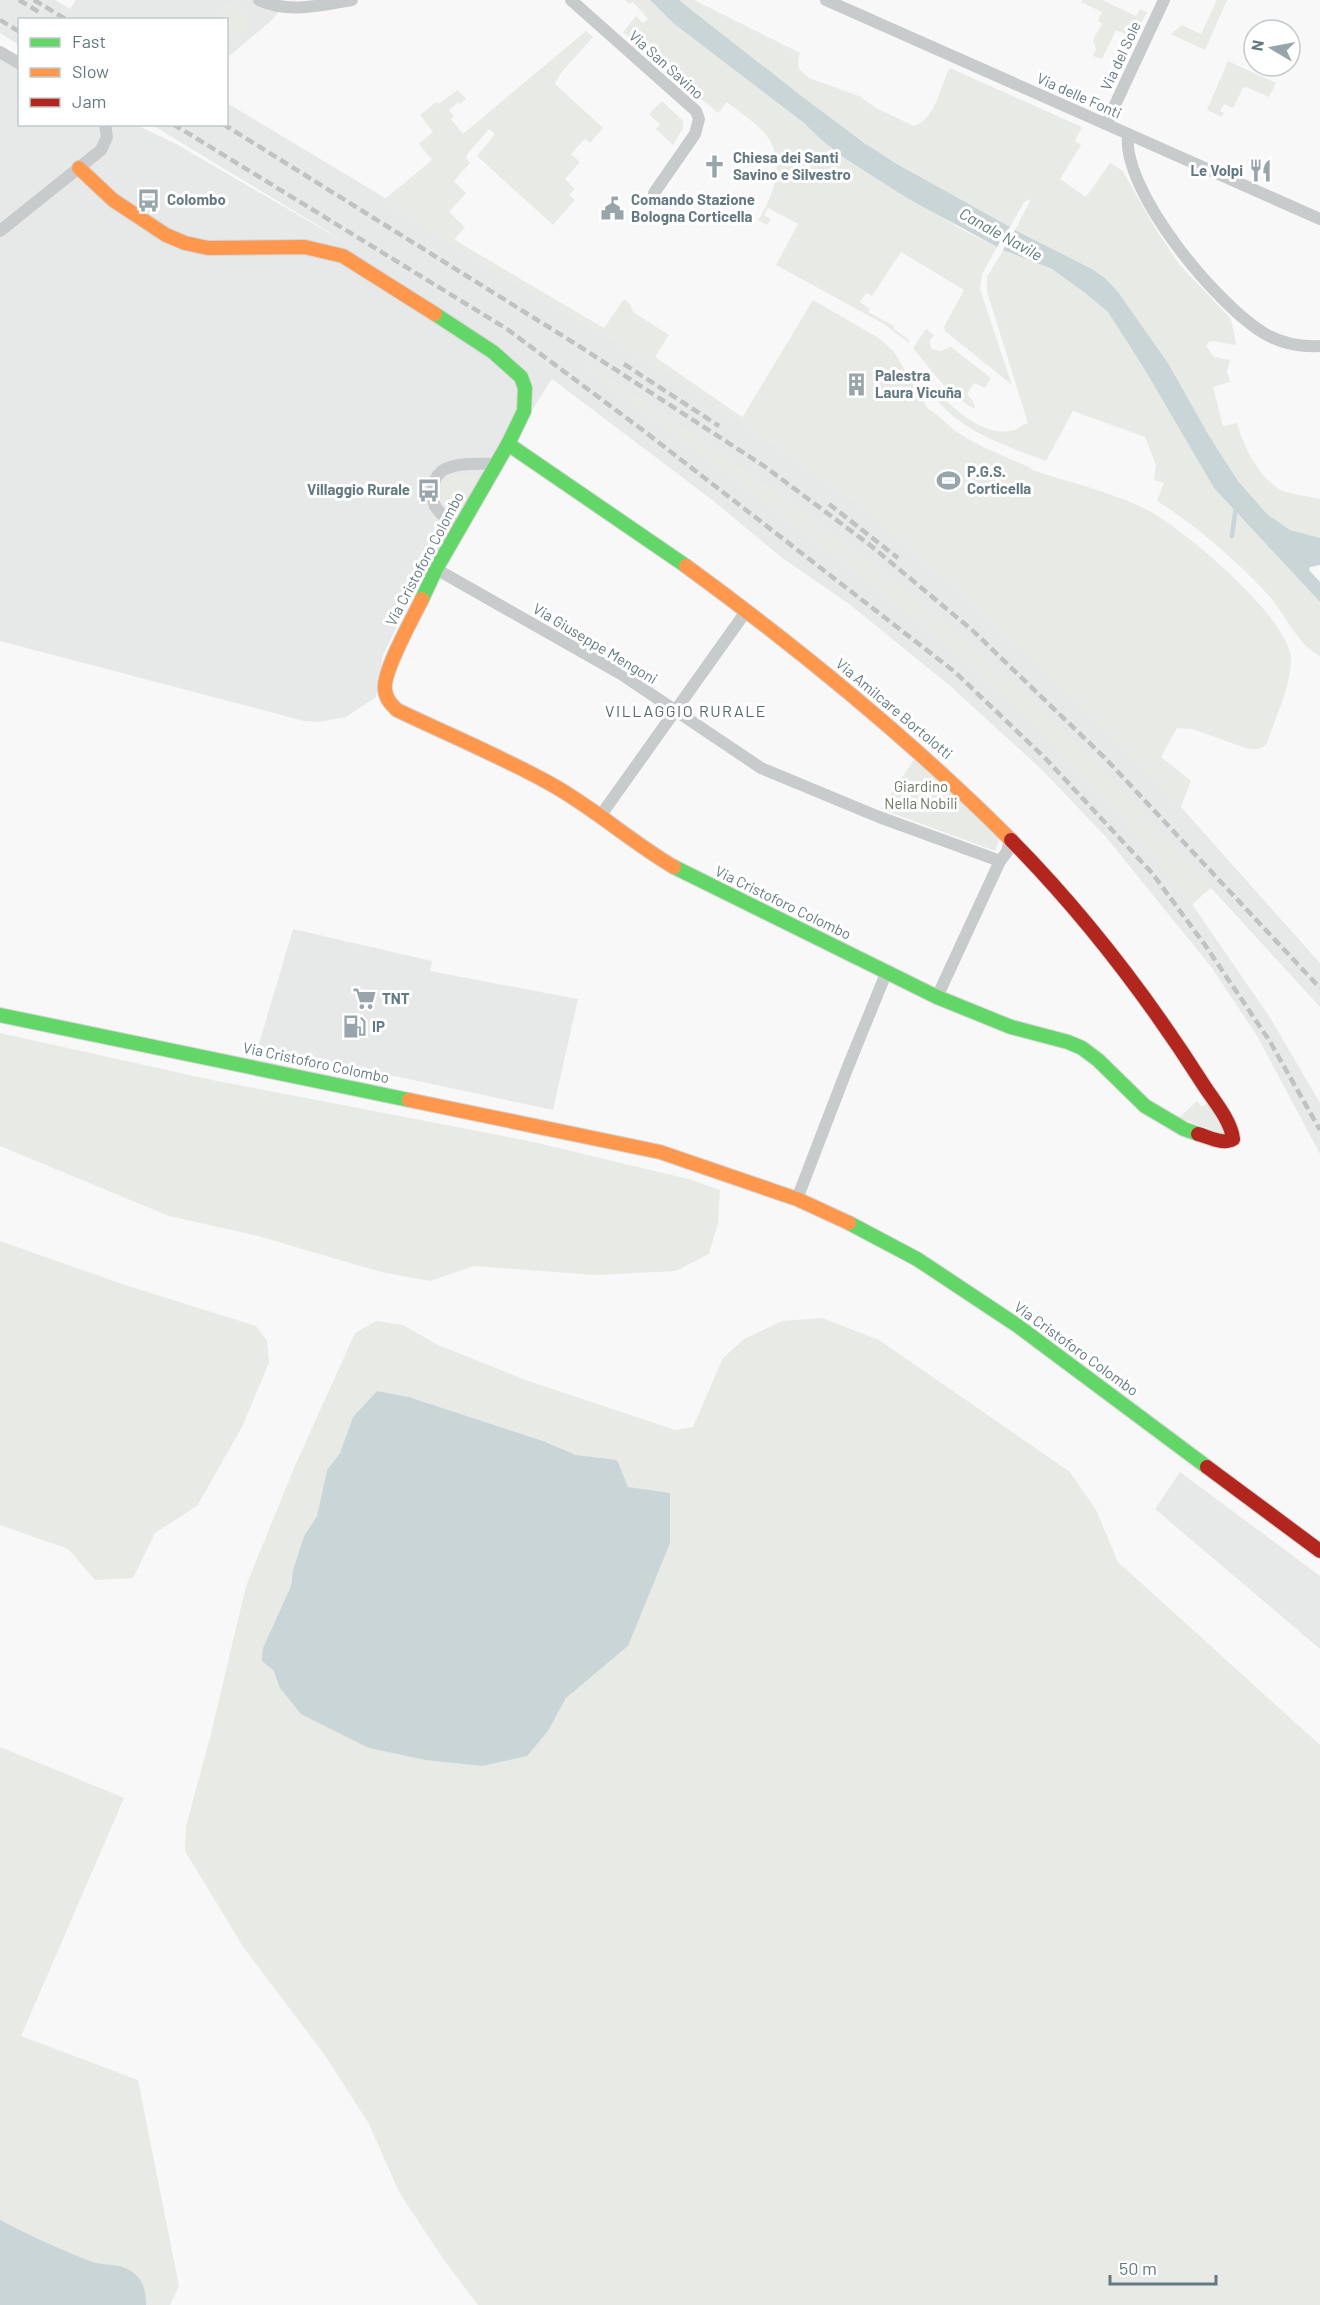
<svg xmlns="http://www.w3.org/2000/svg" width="1320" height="2305" font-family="Barlow,sans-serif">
<rect width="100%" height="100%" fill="#f8f8f8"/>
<g fill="#e7e9e8">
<polygon points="0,0 55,0 70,9 76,0 283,0 282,8 271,21 227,58 226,20 20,20 19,45 0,33"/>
<polygon points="0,55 19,65 20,124 137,125 178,145 355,248 152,125 226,124 227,103 570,309 655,357 865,502 985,607 1108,730 1181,807 1320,963 1320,1007 1211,888 1192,904 1271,1019 1320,1103 1320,1154 1257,1036 1212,968 1105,836 1040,768 949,685 849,604 781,557 711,499 552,379 412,595 383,655 376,697 346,717 319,722 304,721 0,641"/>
<polygon points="293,929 432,961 430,971 578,999 553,1110 258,1047"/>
<polygon points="1180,1472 1320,1576 1320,1649 1155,1509"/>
</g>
<g fill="#e8eae5" fill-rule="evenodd">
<path d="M625 0H650L673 23 804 123 846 159 966 232 997 247 982 274 980 289 1012 385 945 331 944 327 964 290 901 252 872 296 866 293 860 302 870 309 868 312 894 326V329L909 340V343L884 324 776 265 798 224 768 208 764 215 771 219 767 225 758 220C773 198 785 163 769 139 760 125 740 113 727 102L718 113 623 32 636 16 643 23 648 19 633 2 629 4Z"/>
<path d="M679 0H694L800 53 798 60 799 69 809 78 859 96 876 108 914 126C936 119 940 86 950 68L1082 127 1075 141 1081 145 1060 179 1086 197 1110 163 1123 171 1155 228 1179 264 1231 319 1236 343 1234 345 1214 341 1209 342 1206 346 1214 357 1230 360 1227 371 1230 382 1213 387 1223 426 1237 423C1243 445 1260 481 1283 491 1294 495 1308 496 1320 499V538L1290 530 1267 514 1238 481 1208 434 1168 363 1118 292 1105 278 1092 269 1015 230 1031 199 1024 202 1010 227C960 200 910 174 864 142 800 98 741 47 679 0Z"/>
<polygon points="1082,0 1102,0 1136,16 1140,9 1147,12 1134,38 1116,30 1102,59 1093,56 1096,49 1093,40 1102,24 1098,21 1102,12 1081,2"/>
<polygon points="1217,0 1227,0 1205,50 1171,34 1182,25 1201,34"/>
<polygon points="227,2 245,12 247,26 227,42 226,20 217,19"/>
<path d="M586 31 593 37 561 73 555 84 603 128 590 143 585 139 571 154 580 162 565 179 575 189 569 195 575 200 553 225 477 156 495 134 489 129 468 153 466 158 470 163 454 181 466 193 449 212 465 227 454 240 604 328 624 299 630 304 633 312 669 335 655 357 742 418 813 300 877 337 887 345 894 352 928 409C936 412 948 426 957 432 980 447 1006 457 1031 468L1032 470C1071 483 1117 493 1153 513 1187 533 1291 619 1291 660 1291 685 1275 719 1267 743 1261 750 1255 750 1246 748L1192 729 1177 728 1161 757 1191 781 1181 807C1115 738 1047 672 978 607 943 575 905 547 871 513L680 380 495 271 385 202V199L432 160 419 144 433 132 420 115 436 102 438 104 458 90 466 99 460 104 458 102 449 110 454 116 451 119 463 134Z"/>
<polygon points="1228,61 1276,83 1269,97 1246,87 1243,88 1233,108 1224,104 1220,111 1224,113 1222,117 1207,110"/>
<polygon points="662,101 683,121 683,128 673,145 656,129 660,124 649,114"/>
<path d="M1003 250 1052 269 1085 293 1108 312 1145 370 1214 488 1320 602V656C1298 645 1286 616 1270 597 1242 565 1193 523 1157 501L1164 483 1154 480 1156 465 1145 437 1073 411 1046 461C1004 445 950 428 928 386 951 403 977 436 1011 431 1017 430 1022 425 1028 423L987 292V277Z"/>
<path d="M926 329 934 335 929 342 932 349 940 351 951 347 991 378 985 388 974 383 967 394 973 401 975 409C946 393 934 373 913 348Z"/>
<path d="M588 364C713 446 836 532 950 628 1044 707 1129 796 1210 887L1192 905 1126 821 1036 726 984 676 913 617 746 487 586 368Z"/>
<polygon points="477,471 481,474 459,512 447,510 440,498 441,482 445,478 474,474"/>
<polygon points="915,758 1000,837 995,851 881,809"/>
<polygon points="0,1033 212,1080 529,1141 692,1180 720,1190 718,1223 709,1254 676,1271 595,1275 474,1266 430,1281 381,1272 258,1236 169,1216 0,1146"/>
<polygon points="1197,1101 1202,1107 1207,1103 1224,1131 1222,1133 1179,1118"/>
<polygon points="0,1241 122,1284 256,1326 267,1341 269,1363 242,1427 197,1506 155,1533 133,1578 95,1580 68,1549 0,1525"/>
<path d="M822 1318 879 1340 1070 1472 1096 1510 1118 1562 1320 1745V2305H478L444 2260 399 2192 369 2124 324 2054 244 1948 185 1851 186 1826 210 1738 246 1586 294 1468 355 1333 376 1321 403 1325 436 1344 528 1381 675 1430 693 1427 723 1358 744 1339 782 1321ZM377 1391 409 1397 543 1441 576 1455 616 1460 628 1487 643 1607 628 1646 566 1698 548 1731 482 1766 425 1760 369 1748 280 1688 263 1648 291 1586 293 1570 304 1536 317 1516 327 1470 340 1453 353 1417Z"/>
<polygon points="0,1747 124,1798 21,2036 138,2080 179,2286 170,2305 0,2305"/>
</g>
<g fill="#c9d5d6">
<polygon points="650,0 679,0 804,98 863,142 897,164 1010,227 997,247 907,198 846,159 824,142 804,123 673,23"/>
<polygon points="1015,230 1092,269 1105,278 1118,292 1168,363 1208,434 1238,481 1267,514 1290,530 1320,538 1320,565 1310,567 1309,570 1320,582 1320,602 1214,488 1145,370 1108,312 1085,293 1052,269 1003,250"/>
<polygon points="377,1391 409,1397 543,1441 576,1455 617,1460 628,1487 670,1493 670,1543 628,1646 566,1698 548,1731 527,1756 482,1766 425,1760 369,1748 301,1714 280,1688 273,1670 262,1661 263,1648 291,1586 293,1570 304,1536 317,1516 327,1470 340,1453 353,1417"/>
<path d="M0 2220C31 2236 61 2250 93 2262 105 2266 117 2263 129 2270 143 2278 146 2290 146 2305H0Z"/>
</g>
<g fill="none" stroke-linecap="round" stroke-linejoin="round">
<polyline stroke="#c9d5d6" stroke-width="4.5" points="1232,536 1236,506"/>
<defs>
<g id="fast">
<polyline points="508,444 686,566"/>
<polyline points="422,599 436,569 508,444 524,411 525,388 521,377 493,352 435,314"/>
<polyline points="674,867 937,997 1011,1027 1068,1042 1082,1048 1098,1060 1145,1106 1184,1129 1198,1134"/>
<polyline points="0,1015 409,1100"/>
<polyline points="849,1223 917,1259 1018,1326 1207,1467"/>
</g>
<g id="slow">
<polyline points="79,168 113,200 166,235 185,243 208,248 305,247 343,256 435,314"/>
<path d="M686 566C801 650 910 739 1011 840"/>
<path d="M422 599C413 618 382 672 385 690 386 699 391 704 397 710 447 734 500 756 549 783 593 807 631 842 674 867"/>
<polyline points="409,1100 660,1152 797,1199 849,1223"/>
</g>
<g id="jam">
<path d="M1011 840C1084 914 1147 996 1203 1084 1213 1100 1231 1120 1233 1139 1223 1145 1209 1137 1198 1134"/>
<polyline points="1207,1467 1320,1551"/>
</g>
</defs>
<use href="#fast" stroke="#d4d5d6" stroke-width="16"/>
<use href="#slow" stroke="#d4d5d6" stroke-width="16"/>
<use href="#jam" stroke="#d4d5d6" stroke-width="16"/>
<g stroke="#c8cbcc" stroke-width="12">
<path d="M259 0C289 14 321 5 352 0"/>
<polyline points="571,0 696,111 699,119 695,134 654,193"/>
<polyline points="826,0 1320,219"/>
<polyline points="0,52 20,64"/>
<polyline points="1106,124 1164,0"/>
<path d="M1128 135C1122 192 1219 308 1267 335 1284 344 1301 347 1320 346"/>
<polyline points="0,231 101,150 107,137 105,124"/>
<path d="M459 528C451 522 440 515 435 506 429 494 433 475 445 469 461 462 479 464 496 464"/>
<polyline points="436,569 621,674 761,768 879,817 1000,861"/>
<polyline points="601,815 747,610"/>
<polyline points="937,997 1000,861 1007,852 1010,839"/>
<polyline points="797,1199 847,1069 887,971"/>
</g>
<use href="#fast" stroke="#63d668" stroke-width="14"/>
<use href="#slow" stroke="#ff974d" stroke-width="14"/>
<use href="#jam" stroke="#b3261e" stroke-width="14"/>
<g stroke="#bfc2c2" stroke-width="4.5" stroke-dasharray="9 4.5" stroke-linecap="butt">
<polyline points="19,0 39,12"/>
<polyline points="34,0 67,20"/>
<polyline points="0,20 20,32"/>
<polyline points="173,124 507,329 644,431 955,672 1046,759 1152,873 1205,945 1269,1040 1320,1130"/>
<polyline points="223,124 579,346 764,466 870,545 972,630 1105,758 1320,988"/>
<polyline points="624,364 719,426"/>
<polyline points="829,504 898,558"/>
</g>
</g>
<defs>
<symbol id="church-bare" viewBox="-9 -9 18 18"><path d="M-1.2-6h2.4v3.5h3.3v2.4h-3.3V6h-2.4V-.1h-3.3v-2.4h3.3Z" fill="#98a6ab" stroke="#fff" stroke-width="2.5" paint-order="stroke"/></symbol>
<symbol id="restaurant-bare" viewBox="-9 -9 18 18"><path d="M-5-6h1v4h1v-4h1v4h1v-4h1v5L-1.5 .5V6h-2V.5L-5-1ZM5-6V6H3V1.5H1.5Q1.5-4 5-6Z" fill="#98a6ab" stroke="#fff" stroke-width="2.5" paint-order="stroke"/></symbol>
<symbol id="bus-bare" viewBox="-9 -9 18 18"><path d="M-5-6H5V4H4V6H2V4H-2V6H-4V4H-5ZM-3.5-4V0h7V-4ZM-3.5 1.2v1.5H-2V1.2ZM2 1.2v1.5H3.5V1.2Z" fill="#98a6ab" stroke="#fff" stroke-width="2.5" paint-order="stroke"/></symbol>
<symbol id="civic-bare" viewBox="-9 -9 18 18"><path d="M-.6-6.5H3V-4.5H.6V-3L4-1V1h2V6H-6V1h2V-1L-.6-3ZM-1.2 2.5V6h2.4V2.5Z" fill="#98a6ab" stroke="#fff" stroke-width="2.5" paint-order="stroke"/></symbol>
<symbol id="building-bare" viewBox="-9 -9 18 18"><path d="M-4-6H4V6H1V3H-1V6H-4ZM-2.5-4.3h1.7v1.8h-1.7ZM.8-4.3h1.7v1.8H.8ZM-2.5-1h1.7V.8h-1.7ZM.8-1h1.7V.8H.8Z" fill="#98a6ab" stroke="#fff" stroke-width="2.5" paint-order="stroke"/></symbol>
<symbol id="stadium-bare" viewBox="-9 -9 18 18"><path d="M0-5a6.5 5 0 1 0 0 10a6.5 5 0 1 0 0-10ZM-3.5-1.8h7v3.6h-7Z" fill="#98a6ab" stroke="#fff" stroke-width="2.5" paint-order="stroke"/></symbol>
<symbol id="supermarket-bare" viewBox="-9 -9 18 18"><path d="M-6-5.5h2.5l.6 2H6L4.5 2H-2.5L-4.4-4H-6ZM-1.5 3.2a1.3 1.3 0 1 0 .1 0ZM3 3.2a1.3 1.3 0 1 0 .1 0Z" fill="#98a6ab" stroke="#fff" stroke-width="2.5" paint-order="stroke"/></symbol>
<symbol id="fuel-bare" viewBox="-9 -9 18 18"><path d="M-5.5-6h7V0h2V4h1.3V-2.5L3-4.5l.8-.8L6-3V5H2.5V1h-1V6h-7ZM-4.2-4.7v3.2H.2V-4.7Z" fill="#98a6ab" stroke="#fff" stroke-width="2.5" paint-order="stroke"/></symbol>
</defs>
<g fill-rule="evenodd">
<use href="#church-bare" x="698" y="150" width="33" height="33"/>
<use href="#restaurant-bare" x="1244" y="154" width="33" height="33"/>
<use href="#bus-bare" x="132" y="184" width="33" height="33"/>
<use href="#civic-bare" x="596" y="192" width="33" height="33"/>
<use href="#building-bare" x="840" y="368" width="33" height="33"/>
<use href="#stadium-bare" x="932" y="464" width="33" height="33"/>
<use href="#bus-bare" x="412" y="474" width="33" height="33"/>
<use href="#supermarket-bare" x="348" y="982" width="33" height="33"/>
<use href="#fuel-bare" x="338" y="1010" width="33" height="33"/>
</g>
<g text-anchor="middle" stroke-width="6" stroke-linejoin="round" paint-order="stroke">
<g font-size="15" fill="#647a82" stroke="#fff">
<text transform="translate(1121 56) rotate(-65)" y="5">Via del Sole</text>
<text transform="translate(666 65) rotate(42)" y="5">Via San Savino</text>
<text transform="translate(1079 96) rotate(24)" y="5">Via delle Fonti</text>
<text transform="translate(425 559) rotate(-62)" y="5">Via Cristoforo Colombo</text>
<text transform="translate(595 644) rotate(31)" y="5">Via Giuseppe Mengoni</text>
<text transform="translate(894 709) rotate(40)" y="5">Via Amilcare Bortolotti</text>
<text transform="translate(783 903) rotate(26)" y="5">Via Cristoforo Colombo</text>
<text transform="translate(316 1063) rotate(12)" y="5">Via Cristoforo Colombo</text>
<text transform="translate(1076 1349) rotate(36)" y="5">Via Cristoforo Colombo</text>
</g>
<g font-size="15" font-weight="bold" fill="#647a82" stroke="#fff" text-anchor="start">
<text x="733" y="163">Chiesa dei Santi<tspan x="733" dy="17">Savino e Silvestro</tspan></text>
<text x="1243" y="176" text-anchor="end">Le Volpi</text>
<text x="167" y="205">Colombo</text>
<text x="631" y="205">Comando Stazione<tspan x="631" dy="17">Bologna Corticella</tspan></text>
<text x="875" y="381">Palestra<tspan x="875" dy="17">Laura Vicuña</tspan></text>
<text x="967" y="477">P.G.S.<tspan x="967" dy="17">Corticella</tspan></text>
<text x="410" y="495" text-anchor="end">Villaggio Rurale</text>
<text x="382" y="1004">TNT</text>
<text x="372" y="1032">IP</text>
</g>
<g font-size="15" fill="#6c7a63" stroke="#fff">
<text x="921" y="792">Giardino<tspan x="921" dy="17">Nella Nobili</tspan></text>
</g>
<g font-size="16" font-style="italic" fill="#5f7a7c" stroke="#fff">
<text transform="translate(1001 234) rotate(29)" y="6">Canale Navile</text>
</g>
<g font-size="16" letter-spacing="1.5" fill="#56686d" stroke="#fff">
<text x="686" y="717">VILLAGGIO RURALE</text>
</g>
</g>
<rect x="18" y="18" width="210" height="108" fill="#ffffff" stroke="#c1cacd" stroke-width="1.5"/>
<rect x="30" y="38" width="30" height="9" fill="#63d668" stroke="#c1cacd" stroke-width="1.5"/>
<text x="72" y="48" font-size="18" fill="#647a82">Fast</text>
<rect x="30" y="68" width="30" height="9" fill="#ff974d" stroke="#c1cacd" stroke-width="1.5"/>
<text x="72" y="78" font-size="18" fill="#647a82">Slow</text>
<rect x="30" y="98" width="30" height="9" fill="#b3261e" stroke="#c1cacd" stroke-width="1.5"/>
<text x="72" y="108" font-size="18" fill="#647a82">Jam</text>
<g transform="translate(1272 48) rotate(280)"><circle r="28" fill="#ffffff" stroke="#c1cacd" stroke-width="1.5"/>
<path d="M0-4.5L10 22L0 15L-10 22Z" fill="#98a6ab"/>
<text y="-9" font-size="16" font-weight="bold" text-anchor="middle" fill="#647a82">N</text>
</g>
<path d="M1110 2275v9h106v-9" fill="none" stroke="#647a82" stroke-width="3"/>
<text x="1119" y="2275" font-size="18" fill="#647a82" stroke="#ffffff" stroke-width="4.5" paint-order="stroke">50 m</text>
</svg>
